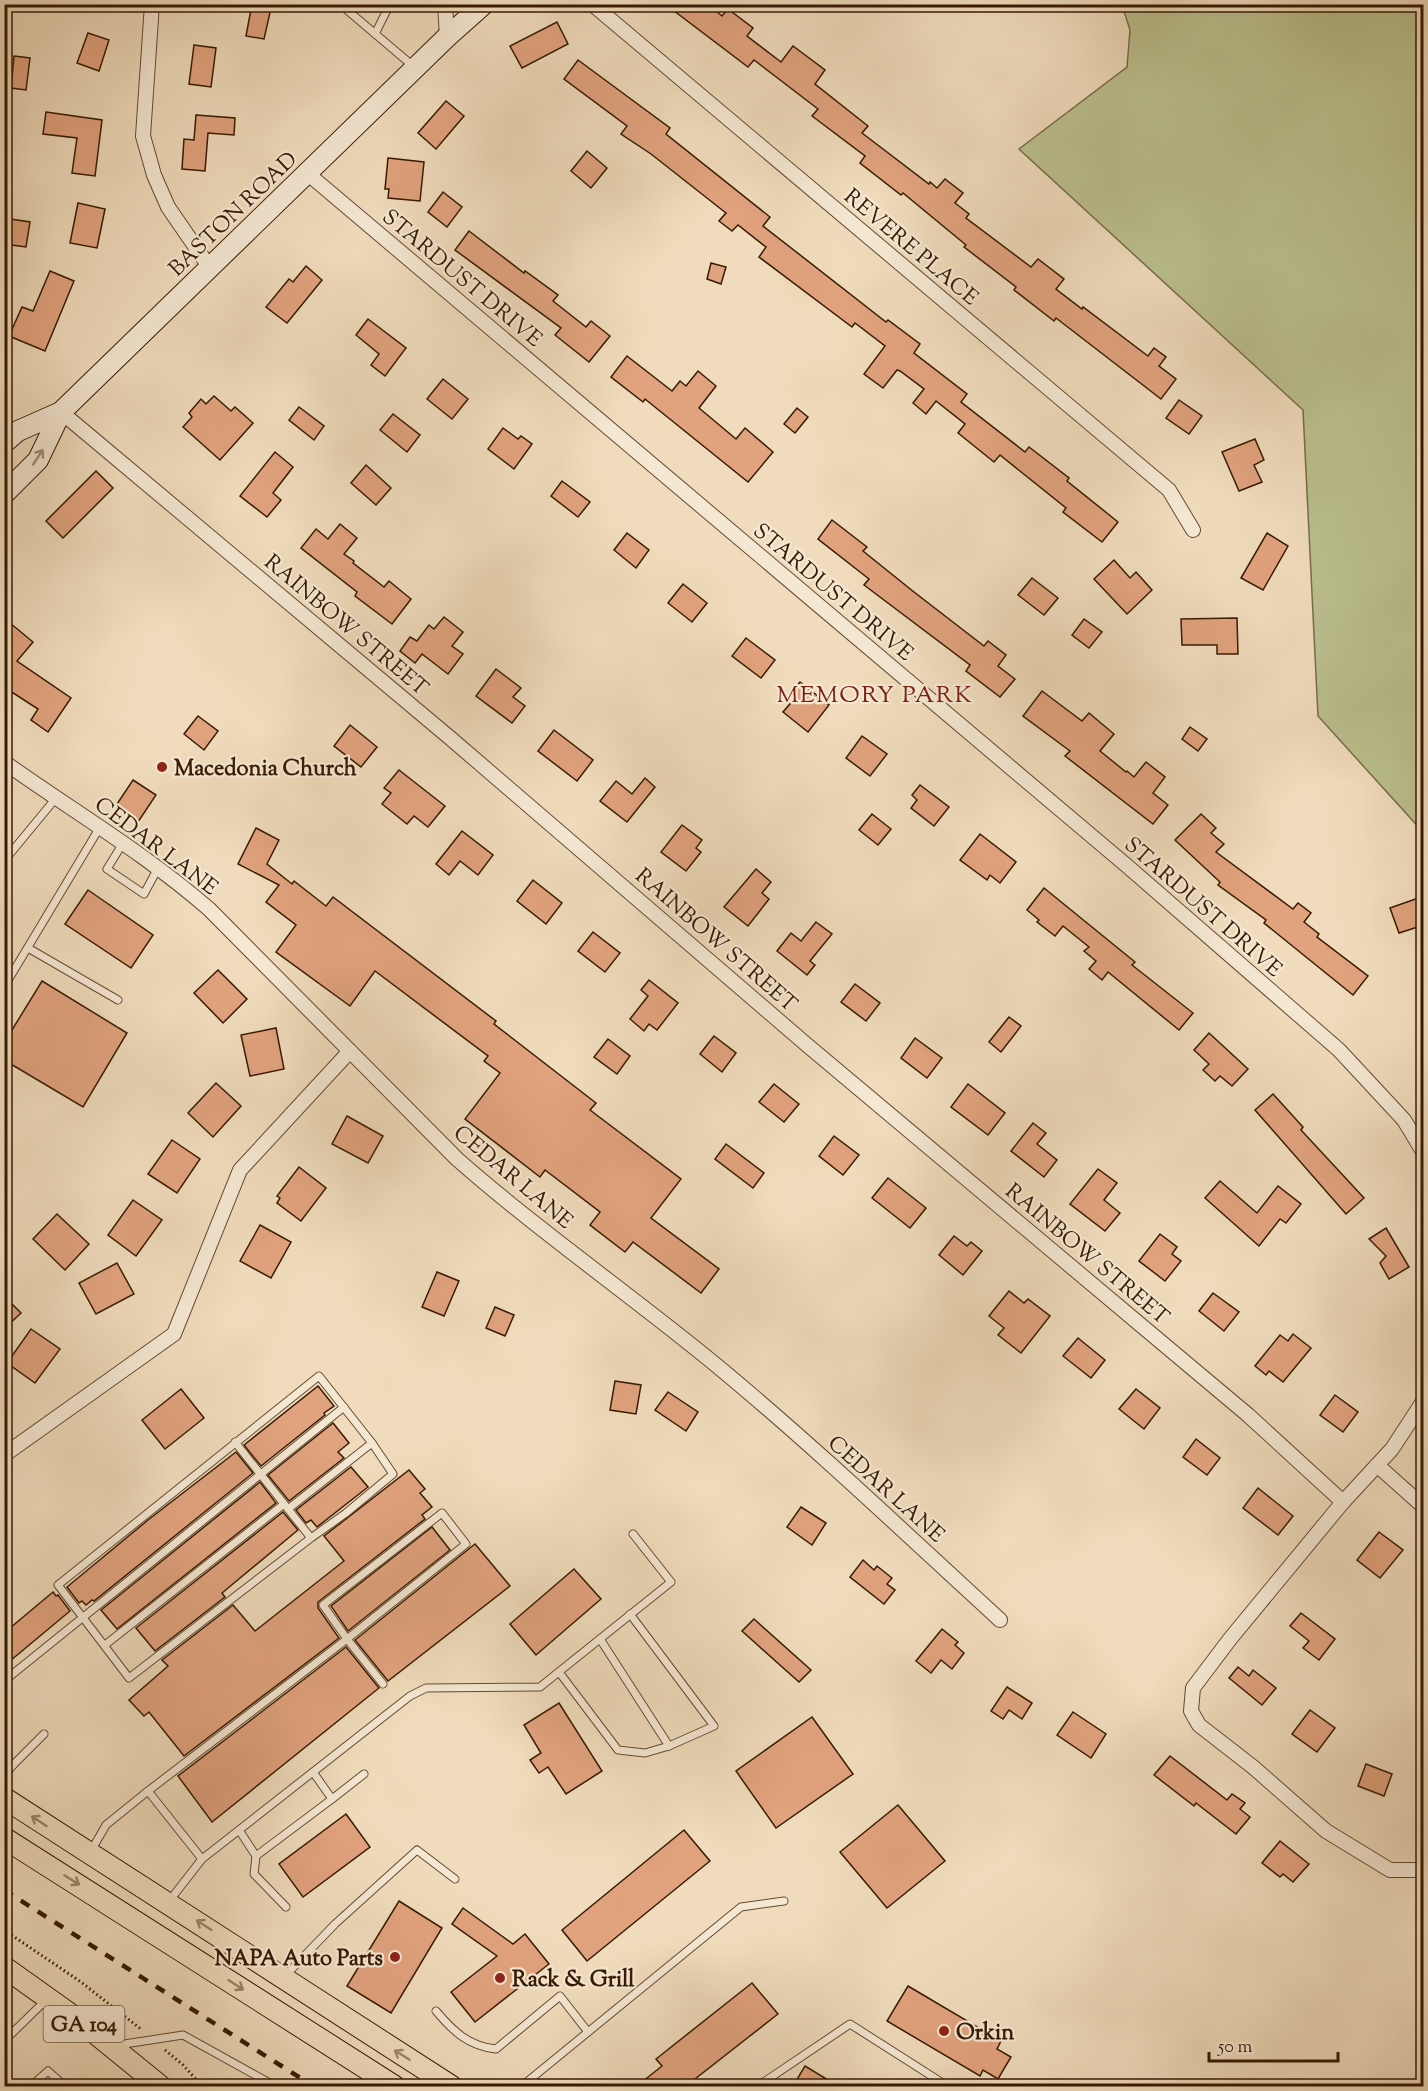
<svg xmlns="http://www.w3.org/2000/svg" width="1428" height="2091" font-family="'Sorts Mill Goudy',serif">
<rect width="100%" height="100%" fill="#f0dcbc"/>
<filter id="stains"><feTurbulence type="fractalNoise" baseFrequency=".00333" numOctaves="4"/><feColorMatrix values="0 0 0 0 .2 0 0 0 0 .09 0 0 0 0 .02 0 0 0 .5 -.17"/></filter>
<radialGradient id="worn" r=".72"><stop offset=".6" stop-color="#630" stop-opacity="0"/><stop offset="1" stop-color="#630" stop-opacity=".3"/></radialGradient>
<polygon fill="#bbc08f" stroke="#796d49" stroke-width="1.5" points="1122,5 1423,5 1423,832 1318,716 1303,410 1019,149 1127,67 1130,30"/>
<g fill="#e1a37e" stroke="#371a03" stroke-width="1.5">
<polygon points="252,4 272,4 264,39 246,36"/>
<polygon points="665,4 708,4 722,16 728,9 753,28 747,36 781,62 793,46 825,70 815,84 868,126 862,133 929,184 930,182 937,188 945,179 963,193 955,203 969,214 966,218 1031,267 1038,259 1064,279 1056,289 1082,309 1083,307 1148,356 1154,348 1166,357 1159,366 1176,379 1161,399 1056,318 1054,321 1014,290 1016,287 964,247 966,245 903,193 901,195 860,163 865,156 812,116 818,109 754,60 748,67"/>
<polygon points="557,22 568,44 522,68 510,46"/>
<polygon points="88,33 109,40 99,71 77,63"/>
<polygon points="194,45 216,48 211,87 189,84"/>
<polygon points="14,56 30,58 26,90 11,88"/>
<polygon points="578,60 670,128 666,134 770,217 763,226 886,322 888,320 920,344 914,353 967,394 961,402 1025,452 1029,447 1069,478 1067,481 1118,522 1102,542 1063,512 1066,508 1000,455 994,462 958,433 965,424 936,401 926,414 913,403 924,389 900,371 897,370 883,388 864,374 885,346 855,323 852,327 759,257 766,247 738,225 732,231 719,221 726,213 651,154 621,134 627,126 564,79"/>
<polygon points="446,101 464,116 436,149 418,133"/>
<polygon points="46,112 102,120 95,176 72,173 77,138 43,134"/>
<polygon points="196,115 235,118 234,135 208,133 205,171 182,169 184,139 194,140"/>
<polygon points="587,151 607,168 591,188 571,171"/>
<polygon points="388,158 424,162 420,201 388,198 389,189 385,189"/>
<polygon points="443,192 462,207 447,227 428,212"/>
<polygon points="78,203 105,209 97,248 70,243"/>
<polygon points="4,218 30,222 26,247 4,244"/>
<polygon points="469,231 524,273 525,271 558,295 553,301 586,327 591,321 610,336 589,362 555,335 561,328 455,250"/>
<polygon points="711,263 726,267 721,284 707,279"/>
<polygon points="306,266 322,280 287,323 266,307 289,279 293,282"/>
<polygon points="50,271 74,281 45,351 9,336 22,307 33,311"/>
<polygon points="368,319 406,348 385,376 371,365 379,354 356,335"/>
<polygon points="627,356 672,391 680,381 686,386 698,371 716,386 699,408 736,439 745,428 773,452 748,482 645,399 643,402 611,377"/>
<polygon points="443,379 468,399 452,419 427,399"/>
<polygon points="214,396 231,411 235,407 253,423 220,460 183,427 192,417 189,413 201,399 206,404"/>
<polygon points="1179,400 1202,416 1189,434 1166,418"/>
<polygon points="299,407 324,426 314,440 289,420"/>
<polygon points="797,408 808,417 795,433 784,424"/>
<polygon points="393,414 420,435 407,452 380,430"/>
<polygon points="503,428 518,439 521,436 532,444 514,469 488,449"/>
<polygon points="1255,439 1264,460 1254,465 1262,482 1239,491 1222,452"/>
<polygon points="275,452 293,467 273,493 281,500 267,517 240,496"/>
<polygon points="366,465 391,488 376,505 351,483"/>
<polygon points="96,471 113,488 63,538 46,521"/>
<polygon points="562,481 590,502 578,517 551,496"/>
<polygon points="832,520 867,547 863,551 914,592 984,646 988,641 1006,655 998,666 1015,679 1000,697 966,671 970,665 864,585 869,579 818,539"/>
<polygon points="340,524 357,538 344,554 354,561 353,563 384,587 389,581 411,599 392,624 355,596 357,592 301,548 316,529 328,539"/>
<polygon points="627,533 649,550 636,568 614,550"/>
<polygon points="1267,533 1288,546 1263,590 1241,578"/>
<polygon points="1114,560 1130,578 1136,572 1152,590 1127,614 1094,579"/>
<polygon points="1032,578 1058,598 1044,615 1018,595"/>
<polygon points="683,584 707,603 692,622 668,603"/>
<polygon points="444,617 463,632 452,646 463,654 448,674 422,654 415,663 400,651 410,637 417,641 429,625 434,629"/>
<polygon points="4,618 33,642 17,661 71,698 48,732 31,720 38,709 4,687"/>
<polygon points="1237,618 1238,654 1217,654 1217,645 1182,645 1181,619"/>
<polygon points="1084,619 1102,632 1089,648 1072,635"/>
<polygon points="746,638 775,660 761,678 732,656"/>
<polygon points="496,669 521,688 513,697 525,706 512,723 476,696"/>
<polygon points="800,682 829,705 808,732 783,712 795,698 790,694"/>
<polygon points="1042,691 1082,721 1089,713 1114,734 1100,751 1126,772 1127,771 1134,777 1146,762 1165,777 1153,793 1168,805 1153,824 1065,756 1070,751 1023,716"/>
<polygon points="198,716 218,731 204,750 184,734"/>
<polygon points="350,725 377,747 361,767 334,746"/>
<polygon points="1190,727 1207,739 1198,751 1182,739"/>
<polygon points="554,730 593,760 577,781 538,751"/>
<polygon points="862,736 887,754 870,776 846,758"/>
<polygon points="399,770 445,806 428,827 414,816 407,824 382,804 391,793 384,788"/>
<polygon points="645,778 655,787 627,822 600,801 616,781 632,794"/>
<polygon points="133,780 156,795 138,822 115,807"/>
<polygon points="920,785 949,807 934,826 911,808 917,800 912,795"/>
<polygon points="872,814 891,829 878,845 859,830"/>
<polygon points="1201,814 1216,828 1211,833 1224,844 1216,852 1293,909 1298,903 1311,913 1304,922 1319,934 1317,937 1368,976 1353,995 1264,923 1266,920 1218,885 1220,882 1175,840"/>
<polygon points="682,825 702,840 696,848 701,852 686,871 661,852"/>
<polygon points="256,828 279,840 267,864 292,884 294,881 326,906 333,897 496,1021 494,1024 596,1103 590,1110 681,1179 651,1218 719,1269 701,1293 633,1242 625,1252 590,1225 600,1212 545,1170 540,1177 465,1119 500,1073 484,1061 488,1056 375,971 350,1006 276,952 296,925 266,902 279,885 238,864"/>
<polygon points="462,831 493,855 478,875 460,861 449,875 436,864"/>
<polygon points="980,834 1016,862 1000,883 990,875 987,880 960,860"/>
<polygon points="756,869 771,882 762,893 769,899 748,926 724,907"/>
<polygon points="533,880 562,903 546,924 517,901"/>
<polygon points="1044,888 1135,962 1132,965 1193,1013 1179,1030 1108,972 1102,980 1089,969 1096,961 1084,951 1089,947 1063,926 1055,936 1037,922 1039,920 1027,910"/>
<polygon points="88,890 153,935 131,968 65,924"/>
<polygon points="1424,896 1424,925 1399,933 1390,908"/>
<polygon points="816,922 832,934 810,961 815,965 807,975 777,951 791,933 801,941"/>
<polygon points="593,932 620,953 605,972 578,951"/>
<polygon points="218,970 247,999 223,1023 194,993"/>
<polygon points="649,980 678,1003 657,1030 649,1024 644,1031 630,1019 648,996 641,990"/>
<polygon points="42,981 127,1033 83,1107 4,1060 4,1043"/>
<polygon points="855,984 880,1003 866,1021 841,1002"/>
<polygon points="1009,1017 1021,1026 1001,1052 989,1042"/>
<polygon points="276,1028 284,1069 250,1076 241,1035"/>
<polygon points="1209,1033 1248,1069 1232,1086 1220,1076 1215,1081 1203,1070 1209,1064 1194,1050"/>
<polygon points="714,1036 736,1053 722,1072 700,1054"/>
<polygon points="915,1038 942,1058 927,1078 901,1058"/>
<polygon points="608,1039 630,1056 617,1074 594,1057"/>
<polygon points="216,1083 241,1106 213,1137 188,1113"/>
<polygon points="774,1084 799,1104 784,1122 759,1102"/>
<polygon points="968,1084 1005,1113 988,1135 951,1107"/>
<polygon points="1273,1094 1303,1127 1301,1130 1364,1198 1346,1214 1255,1110"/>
<polygon points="347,1116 383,1136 368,1163 332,1144"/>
<polygon points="1033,1123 1046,1133 1037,1144 1057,1160 1044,1177 1011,1151"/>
<polygon points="834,1136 859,1155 843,1175 819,1156"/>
<polygon points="172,1140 200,1159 177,1193 148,1174"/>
<polygon points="726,1144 764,1173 753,1188 715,1159"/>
<polygon points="299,1167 326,1188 301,1221 277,1203 280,1198 277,1196"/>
<polygon points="1098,1169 1117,1183 1104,1200 1120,1213 1105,1231 1070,1204"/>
<polygon points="888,1178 926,1208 910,1228 872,1198"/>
<polygon points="1220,1181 1257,1213 1278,1186 1301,1204 1286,1223 1280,1219 1259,1246 1205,1198"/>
<polygon points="133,1200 162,1220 136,1256 108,1235"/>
<polygon points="57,1214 89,1244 65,1270 33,1239"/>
<polygon points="260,1225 291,1242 271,1278 240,1261"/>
<polygon points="1386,1228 1409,1267 1389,1279 1380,1263 1386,1256 1369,1239"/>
<polygon points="1160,1234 1177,1247 1172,1254 1181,1261 1165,1281 1139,1261"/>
<polygon points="954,1236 967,1246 971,1242 982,1251 963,1275 939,1255"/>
<polygon points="117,1263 134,1294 96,1314 79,1283"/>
<polygon points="437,1272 459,1281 444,1316 422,1307"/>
<polygon points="1009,1291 1024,1303 1028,1299 1050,1316 1021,1353 998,1335 1004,1328 989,1316"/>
<polygon points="1213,1293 1239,1312 1224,1331 1199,1311"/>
<polygon points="4,1296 21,1313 4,1329"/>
<polygon points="495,1307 514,1315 505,1336 486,1328"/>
<polygon points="31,1329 60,1349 35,1383 7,1363"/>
<polygon points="1293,1334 1311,1348 1283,1382 1269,1371 1266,1375 1255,1366 1280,1335 1288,1341"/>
<polygon points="1078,1338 1105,1360 1091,1378 1063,1356"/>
<polygon points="615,1381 641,1385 636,1414 610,1410"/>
<polygon points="318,1386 334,1406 324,1413 325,1415 261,1466 244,1445"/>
<polygon points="181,1389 204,1418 165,1449 142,1420"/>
<polygon points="1136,1389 1160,1408 1144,1429 1119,1409"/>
<polygon points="668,1392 698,1412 686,1431 655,1410"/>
<polygon points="1335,1395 1358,1412 1343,1432 1320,1415"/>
<polygon points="333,1423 349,1443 338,1452 344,1458 289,1501 268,1475"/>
<polygon points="1196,1439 1220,1458 1207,1475 1183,1457"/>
<polygon points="236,1452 253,1473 94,1601 92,1600 86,1605 82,1601 79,1603 67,1587 148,1520"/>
<polygon points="351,1467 368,1487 317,1527 311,1520 306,1523 296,1510"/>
<polygon points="409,1470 425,1489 420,1493 432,1507 422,1515 425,1519 318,1602 318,1608 339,1638 184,1756 149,1712 144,1716 129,1700 168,1666 162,1660 233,1605 255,1631 344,1561 324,1536"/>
<polygon points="260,1482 276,1503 117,1629 101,1610"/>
<polygon points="1258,1488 1293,1516 1278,1535 1243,1508"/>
<polygon points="801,1507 826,1523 812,1545 787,1527"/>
<polygon points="283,1512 298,1530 222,1593 225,1597 155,1651 136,1628"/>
<polygon points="432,1527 450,1550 348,1631 331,1606"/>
<polygon points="1379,1532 1403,1550 1380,1578 1357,1560"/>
<polygon points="475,1544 510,1586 388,1681 355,1640"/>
<polygon points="863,1560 874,1570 877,1566 892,1578 887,1584 895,1590 884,1604 850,1577"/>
<polygon points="574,1569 601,1599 536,1655 510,1624"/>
<polygon points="53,1592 56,1596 58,1595 70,1611 4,1666 4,1633"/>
<polygon points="1301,1613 1335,1639 1319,1660 1303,1648 1309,1641 1290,1626"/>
<polygon points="754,1619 811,1670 799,1682 742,1631"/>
<polygon points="942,1629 958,1642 955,1645 964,1653 952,1669 941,1660 931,1673 916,1661"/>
<polygon points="346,1647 379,1688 212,1822 178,1776"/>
<polygon points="1238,1667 1249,1676 1253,1670 1276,1688 1262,1705 1229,1678"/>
<polygon points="1007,1687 1032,1703 1022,1719 1009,1710 1003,1719 991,1711"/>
<polygon points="559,1703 602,1771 566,1794 548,1767 539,1773 530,1760 541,1753 524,1725"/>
<polygon points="1310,1710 1335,1728 1317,1752 1292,1734"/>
<polygon points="1073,1712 1106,1734 1091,1758 1057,1735"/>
<polygon points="812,1717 853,1774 776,1828 736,1771"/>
<polygon points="1170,1756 1227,1800 1232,1794 1245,1803 1240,1809 1250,1817 1236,1834 1196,1803 1194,1806 1154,1775"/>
<polygon points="1366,1764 1392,1774 1384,1796 1358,1786"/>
<polygon points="898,1805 945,1861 887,1908 840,1852"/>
<polygon points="346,1814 370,1847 303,1897 279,1864"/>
<polygon points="684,1830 710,1861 587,1961 562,1930"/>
<polygon points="1280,1841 1309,1864 1293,1882 1283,1874 1280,1877 1262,1863"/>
<polygon points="399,1901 442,1928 391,2013 347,1986"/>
<polygon points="463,1908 513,1944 525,1934 549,1964 475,2022 451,1992 497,1956 452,1924"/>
<polygon points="752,1983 778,2014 686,2086 637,2086 662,2066 656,2059"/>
<polygon points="908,1986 1001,2041 997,2049 1011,2057 998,2079 983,2070 980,2076 887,2021"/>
<polygon points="805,2066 838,2086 793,2086"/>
</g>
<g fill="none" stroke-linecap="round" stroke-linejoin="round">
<defs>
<g id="service">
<polyline points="340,4 413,66"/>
<polyline points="375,34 390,4"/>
<polyline points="123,843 107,869 144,894 158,868"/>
<polyline points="4,861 56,798"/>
<polyline points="28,948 118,1000"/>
<polyline points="4,987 100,827"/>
<polyline points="235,1442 311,1538 346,1513 393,1474 372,1443 319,1376 58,1585 129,1678 311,1538"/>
<polyline points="288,1509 372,1443"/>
<polyline points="630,1614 714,1726 669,1746"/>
<polyline points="105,1645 284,1504"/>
<polyline points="559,1672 618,1750 645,1753 669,1746 600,1639"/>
<polyline points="4,1681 344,1407"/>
<polyline points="4,1757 13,1765 44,1734"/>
<polyline points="4,1776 13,1765"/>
<polyline points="148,1791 347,1639 466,1544 442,1513 323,1605 347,1639 383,1684"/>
<polyline points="332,1799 364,1774"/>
<polyline points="239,1830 256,1856"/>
<polyline points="91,1851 106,1825 148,1791 202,1859"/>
<polyline points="170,1900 202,1859 410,1696 426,1688 540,1687 671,1582 633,1534"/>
<polyline points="286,1907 254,1874 256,1856 332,1799 313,1772"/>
<polyline points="285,1976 335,1924 417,1850 455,1879"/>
<path d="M436 2011C453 2031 468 2046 496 2049L560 1996 588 2032"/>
<polyline points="4,2041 45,2001"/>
<polyline points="118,2045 183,2035 275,2086"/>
<polyline points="31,2086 48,2071 65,2086"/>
<polyline points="522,2086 741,1907 784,1901"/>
<polyline points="758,2086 850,2024 941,2082 938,2086"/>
</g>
<g id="minor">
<polyline points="152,4 143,136 154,175 168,207 210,268"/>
<polyline points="445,4 447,37"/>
<polyline points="592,4 1169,490 1193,530"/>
<polyline points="307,173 1126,865 1339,1050 1404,1120 1424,1153"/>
<polyline points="61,412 449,737 807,1045 1248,1415 1343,1502"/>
<path d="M4 762C73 811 146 854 209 909L457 1159C540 1232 631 1295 716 1365 814 1446 906 1534 1000 1620"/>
<polyline points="1424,1400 1392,1449 1343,1502 1230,1639 1193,1688 1191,1711 1199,1725 1253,1767 1326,1831 1390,1870 1424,1870"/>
<polyline points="4,1455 174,1334 240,1170 350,1051"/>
<polyline points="1377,1465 1424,1507"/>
</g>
<g id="secondary">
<polyline points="4,443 18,431 61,412 447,37 484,4"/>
<polyline points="4,494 38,460 61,412"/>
</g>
<g id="primary">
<polyline points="4,1798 451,2086"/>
<polyline points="4,1838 394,2086"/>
<polyline points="4,1967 84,2024 160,2086"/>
</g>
</defs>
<use href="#service" stroke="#654a31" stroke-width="9"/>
<use href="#minor" stroke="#654a31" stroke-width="16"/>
<use href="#secondary" stroke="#371a03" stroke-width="22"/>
<use href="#primary" stroke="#371a03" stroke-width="23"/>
<g stroke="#371a03" stroke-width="3" stroke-dasharray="1.5 3" stroke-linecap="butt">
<polyline points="4,1930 81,1982 142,2030"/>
<polyline points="165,2050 183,2065 202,2086"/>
</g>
<use href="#service" stroke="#f5e8d3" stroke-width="7"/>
<use href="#minor" stroke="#f5e8d3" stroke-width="14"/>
<use href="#secondary" stroke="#f5e8d3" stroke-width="20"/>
<use href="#primary" stroke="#f0dcbc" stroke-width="21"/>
<polyline stroke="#371a03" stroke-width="4.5" stroke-dasharray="10 10" stroke-linecap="butt" points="4,1890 313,2086"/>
</g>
<defs><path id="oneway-shaft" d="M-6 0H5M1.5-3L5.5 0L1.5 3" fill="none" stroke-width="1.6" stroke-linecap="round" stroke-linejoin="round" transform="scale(1.5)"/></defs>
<use stroke="#a08b75" href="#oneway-shaft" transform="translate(38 457) rotate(-57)"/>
<g stroke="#9d8569">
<use href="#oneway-shaft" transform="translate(39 1821) rotate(-147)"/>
<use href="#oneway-shaft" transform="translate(72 1880) rotate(32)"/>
<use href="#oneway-shaft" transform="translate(204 1925) rotate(-147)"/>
<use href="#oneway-shaft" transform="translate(236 1985) rotate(33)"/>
<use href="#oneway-shaft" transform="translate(402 2055) rotate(-148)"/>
</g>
<g fill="#8f2418" stroke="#f5e8d3" stroke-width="2">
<circle cx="162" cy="767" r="6"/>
<circle cx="395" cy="1957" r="6"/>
<circle cx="500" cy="1978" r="6"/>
<circle cx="944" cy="2031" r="6"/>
</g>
<g text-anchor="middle" stroke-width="4.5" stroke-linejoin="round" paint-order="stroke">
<rect fill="#f5e8d3" stroke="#705841" stroke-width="1.5" x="43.5" y="2006" width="81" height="36" rx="4.5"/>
<g font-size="21" font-weight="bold" fill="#371a03">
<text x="84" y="2031">GA 104</text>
</g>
<g font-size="22" fill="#371a03" stroke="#f5e8d3">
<text transform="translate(232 213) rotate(-44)" y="8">BASTON ROAD</text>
<text transform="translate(912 246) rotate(40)" y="8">REVERE PLACE</text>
<text transform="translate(463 277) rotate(40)" y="8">STARDUST DRIVE</text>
<text transform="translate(834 591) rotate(40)" y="8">STARDUST DRIVE</text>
<text transform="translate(347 624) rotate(40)" y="8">RAINBOW STREET</text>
<text transform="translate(157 845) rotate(37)" y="8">CEDAR LANE</text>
<text transform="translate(1204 906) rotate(41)" y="8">STARDUST DRIVE</text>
<text transform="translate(717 939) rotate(41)" y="8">RAINBOW STREET</text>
<text transform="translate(514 1176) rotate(40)" y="8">CEDAR LANE</text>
<text transform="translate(1088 1253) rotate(40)" y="8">RAINBOW STREET</text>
<text transform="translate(887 1488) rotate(42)" y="8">CEDAR LANE</text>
</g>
<g font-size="22" font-weight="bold" fill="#371a03" stroke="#f5e8d3" text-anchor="start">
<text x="174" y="775">Macedonia Church</text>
<text x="383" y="1965" text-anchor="end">NAPA Auto Parts</text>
<text x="512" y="1986">Rack &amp; Grill</text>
<text x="956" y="2039">Orkin</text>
</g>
<g font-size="24" letter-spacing="1.5" fill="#7a1f14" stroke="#f5e8d3">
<text x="875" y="702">MEMORY PARK</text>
</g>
</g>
<rect width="1428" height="2091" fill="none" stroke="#f0dcbc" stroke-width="24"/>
<rect x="6" y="6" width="1416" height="2079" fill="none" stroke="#371a03" stroke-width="3"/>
<rect x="12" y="12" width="1404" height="2067" fill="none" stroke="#371a03" stroke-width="1.5"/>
<path d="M1209 2052v9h129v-9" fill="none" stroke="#371a03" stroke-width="3"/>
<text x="1218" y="2052" font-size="18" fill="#371a03" stroke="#f5e8d3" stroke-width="4.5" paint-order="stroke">50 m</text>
<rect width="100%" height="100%" filter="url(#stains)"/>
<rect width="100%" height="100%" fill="url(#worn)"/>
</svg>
